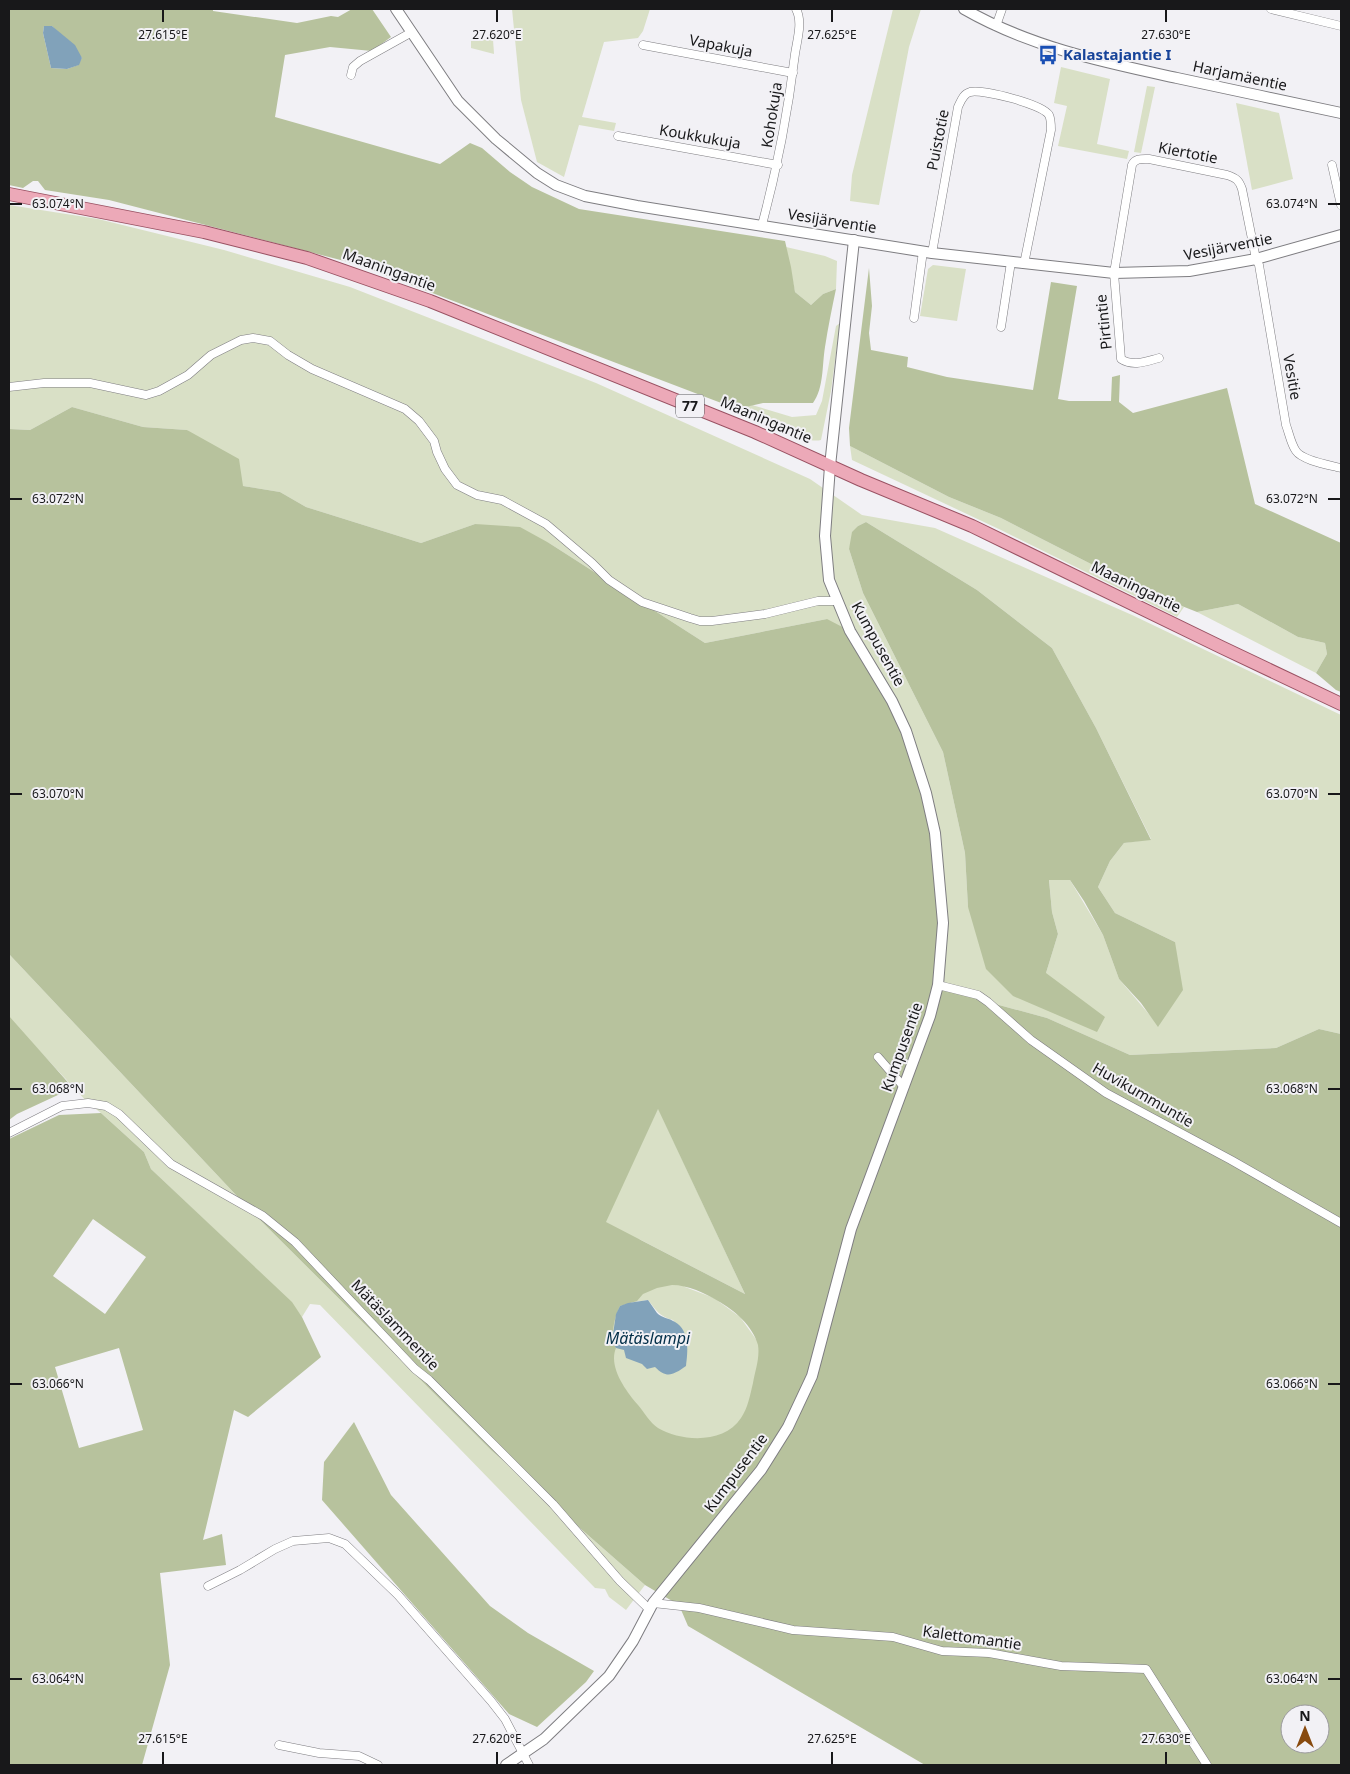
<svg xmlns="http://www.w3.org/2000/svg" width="1350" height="1774" font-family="'Noto Sans',sans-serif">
<rect width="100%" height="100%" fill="#f2f1f5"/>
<g fill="#d9e0c6" fill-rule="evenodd">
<polygon points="512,9 650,9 643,31 638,38 604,42 582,117 616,123 614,131 579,125 564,177 537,162 521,100"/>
<polygon points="893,9 921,9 909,47 879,205 850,201 852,175"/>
<polygon points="493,39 494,54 471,48 471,41"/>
<polygon points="1061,67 1110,79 1097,144 1129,151 1127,159 1058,146 1067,106 1054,103"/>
<polygon points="1147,86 1155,87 1141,153 1134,152"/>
<polygon points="1236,103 1279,113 1293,179 1252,190"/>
<path d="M9 205 98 219 224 250 350 287 596 383 810 479 862 515 935 528 1132 615 1341 715V1034L1319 1029 1276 1048 1130 1055 1047 1018 988 1002 938 985 827 619 705 643 549 543 475 524 421 543 306 507 280 492 243 486 187 430 143 427 72 407 30 430 9 429ZM866 522 977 590 1052 648 1096 728 1151 839 1124 843 1110 861 1098 887 1115 913 1175 942 1159 1026 1119 979 1103 935 1070 880 1049 879 1052 912 1058 934 1046 973 968 907 965 853 943 752 863 593 849 549 858 526Z"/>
<polygon points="786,247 825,256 837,261 836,289 823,294 811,305 795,292"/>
<polygon points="933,265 966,269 957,321 920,316 928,269"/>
<path d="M840 323 831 391 821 440C804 445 756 418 737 409L752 405 792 417 816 415 822 401 836 326Z"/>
<polygon points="850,446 949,497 1001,518 1144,591 1184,607 1177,617 1001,530 852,460"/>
<polygon points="1238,604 1298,637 1325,643 1327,654 1316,673 1197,612"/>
<polygon points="9,954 252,1212 492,1451 645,1585 626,1610 609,1597 605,1589 595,1588 320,1305 310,1304 302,1317 291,1302 151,1169 144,1152 101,1113 88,1103 9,1018"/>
<path d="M658 1108 745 1294 639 1239 685 1287 714 1298 740 1317 774 1364 752 1445 622 1438 584 1190 614 1203ZM648 1300C656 1310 660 1317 673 1320L688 1341 687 1349 612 1341 614 1333 628 1303Z"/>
</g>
<g fill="#b7c29d" fill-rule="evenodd">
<path d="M9 9H188L204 10 205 9H213V11L297 23 331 16 338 17 352 9H372L391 37 372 51 330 47 285 55 275 117 440 164 470 143 482 148 510 172 532 187 579 209 785 241 791 267 795 292 811 305 823 294 836 289C832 308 828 327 825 347 822 365 824 388 813 403H763L737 409 356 264 109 200 45 190 38 181H33L23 188 9 185ZM44 26H52L82 58 78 65 67 69 51 68 43 33Z"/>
<polygon points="869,268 872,306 869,333 871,350 908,357 907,367 947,377 1033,390 1051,282 1077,286 1058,399 1069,401 1111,401 1112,377 1120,375 1119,402 1133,413 1227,388 1255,504 1341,543 1341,692 1336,690 1316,673 1327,654 1325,643 1298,637 1238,604 1197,612 1144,591 1001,518 949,497 850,446 849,428"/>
<path d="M72 407 143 427 187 430 239 459 243 486 280 492 306 507 421 543 475 524 520 527 549 543 705 643 827 619 850 631 892 701 917 760 940 875 938 985 988 1002 1047 1018 1130 1055 1276 1048 1319 1029 1341 1034V1765H925L688 1626 679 1605 645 1585 492 1451 252 1212 9 954V429L30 430ZM658 1109 745 1294 606 1222ZM672 1285C688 1285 705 1293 718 1301 734 1310 753 1326 758 1345 760 1358 755 1371 753 1383 750 1395 748 1408 741 1418 724 1444 682 1442 658 1428 650 1423 644 1412 638 1405 626 1391 608 1367 616 1348 610 1336 614 1318 620 1306L637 1301 643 1294 657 1288ZM1290 1714H1320V1744H1290Z"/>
<polygon points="866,522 977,590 1052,648 1096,728 1151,840 1124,843 1110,861 1098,887 1115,913 1175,942 1183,990 1158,1027 1141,1003 1119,979 1103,935 1084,901 1070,880 1049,880 1052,912 1058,934 1046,973 1105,1017 1097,1032 1013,996 986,969 968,907 965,853 943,752 863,593 849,549 852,532 858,526"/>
<polygon points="9,1016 73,1088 17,1114 9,1120"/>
<path d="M101 1113 144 1152 151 1169 292 1302 302 1317 321 1357 248 1417 234 1410 203 1540 222 1534 226 1565 160 1573 170 1665 142 1765H9V1139L59 1115ZM93 1219 146 1257 105 1314 53 1276ZM119 1348 143 1430 79 1448 55 1367Z"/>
<polygon points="354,1422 391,1495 490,1606 528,1633 594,1671 586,1682 537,1727 509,1714 322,1500 324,1462"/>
</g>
<g fill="#81a2ba">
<polygon points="44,26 52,26 75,45 82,58 79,65 67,69 51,68 43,33"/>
<path d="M648 1300C651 1304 654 1309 657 1313 662 1318 669 1318 675 1322 690 1331 688 1351 686 1366 673 1375 667 1379 655 1367L647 1369 642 1364 626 1358 624 1350 616 1348 612 1341 616 1314 620 1306 628 1303Z"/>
</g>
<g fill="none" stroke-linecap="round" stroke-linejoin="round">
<defs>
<g id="minor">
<polyline points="1271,9 1341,26"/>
<polyline points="996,26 1002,9"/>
<polyline points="643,45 793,73"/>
<polyline points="351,75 353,67 360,61 412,32"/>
<polyline points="618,136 778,165"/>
<polyline points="1332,165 1341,205"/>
<path d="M762 225C777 169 788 112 795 54 797 40 803 22 796 9"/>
<path d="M932 253 958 107C961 101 963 94 970 92 983 89 1042 104 1049 115 1051 119 1051 125 1051 130L1024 264"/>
<polyline points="914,318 923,251"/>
<polyline points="1001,327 1011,262"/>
<path d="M1159 358C1147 361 1133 367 1121 359L1114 273 1132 165C1135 158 1142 159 1149 159L1227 175C1236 178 1239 180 1242 189L1256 259 1259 265 1286 425C1289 433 1291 444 1296 451 1303 461 1330 465 1341 468"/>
<polyline points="9,387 44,383 90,383 146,395 159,391 188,375 211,355 241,340 253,338 270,341 288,355 312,369 405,409 419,421 434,441 437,452 445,469 457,485 477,495 502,500 546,524 592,563 609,580 642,602 690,618 700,621 712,621 765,614 818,601 838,601"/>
<polyline points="938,985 978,995 988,1002 1031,1040 1106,1093 1231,1160 1341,1223"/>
<polyline points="878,1057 904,1087"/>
<polyline points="9,1133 62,1106 88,1103 106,1106 119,1114 171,1164 263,1216 295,1242 415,1369 429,1380 553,1504 620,1581 650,1610"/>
<polyline points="208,1586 240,1570 275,1549 293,1541 329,1538 345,1544 398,1595 491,1701 505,1719 529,1765"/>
<polyline points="653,1603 699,1608 793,1630 893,1637 942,1651 989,1653 1061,1666 1146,1669 1207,1765"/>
<polyline points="279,1745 319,1753 359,1756 378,1765"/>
</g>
<g id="tertiary">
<polyline points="396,9 458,101 496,139 537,173 556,185 585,196 637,206 932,253 1114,273 1189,271 1256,259 1341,235"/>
<path d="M964 9C1030 47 1103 62 1177 78 1232 90 1286 101 1341 113"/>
<polyline points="506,1765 544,1739 609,1676 633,1641 653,1603 761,1470 788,1427 812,1376 851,1229 930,1016 938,985 943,923 935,833 926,793 906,731 892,701 850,631 829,580 825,536 830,466 854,240"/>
</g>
<polyline id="primary" points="9,194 204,232 307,258 430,301 755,432 861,480 972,526 1221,647 1341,704"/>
</defs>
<use href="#minor" stroke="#7e7d81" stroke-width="9"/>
<use href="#tertiary" stroke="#7e7d81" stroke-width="12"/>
<use href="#primary" stroke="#995162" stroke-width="14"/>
<use href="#minor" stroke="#fff" stroke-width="8"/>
<use href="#tertiary" stroke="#fff" stroke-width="10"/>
<use href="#primary" stroke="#eca9b8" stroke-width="12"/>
</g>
<path fill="none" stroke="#18181a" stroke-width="2" d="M163 10V22M497 10V22M832 10V22M1166 10V22M10 204H22M1328 204H1340M10 499H22M1328 499H1340M10 794H22M1328 794H1340M10 1089H22M1328 1089H1340M10 1384H22M1328 1384H1340M10 1679H22M1328 1679H1340M163 1752V1764M497 1752V1764M832 1752V1764M1166 1752V1764"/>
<defs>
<symbol id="bus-bare" viewBox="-9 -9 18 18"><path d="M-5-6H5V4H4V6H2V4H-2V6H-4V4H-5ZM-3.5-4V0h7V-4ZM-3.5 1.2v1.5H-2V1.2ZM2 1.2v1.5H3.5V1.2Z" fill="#1a4fb4" stroke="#f2f1f5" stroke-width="2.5" paint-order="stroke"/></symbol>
</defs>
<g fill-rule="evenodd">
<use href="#bus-bare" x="1034" y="41" width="28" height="28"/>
</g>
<g text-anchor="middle" stroke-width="4" stroke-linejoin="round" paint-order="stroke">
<rect fill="#f2f1f5" stroke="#59595c" stroke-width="1" x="676" y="394.5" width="28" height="23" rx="4"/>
<g font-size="14" font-weight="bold" fill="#18181a">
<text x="690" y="411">77</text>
</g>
<g font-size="15" fill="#18181a" stroke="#f2f1f5">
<text transform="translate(721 46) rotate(11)" y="5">Vapakuja</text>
<text transform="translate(1240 76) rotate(12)" y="5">Harjamäentie</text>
<text transform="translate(772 115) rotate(-81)" y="5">Kohokuja</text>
<text transform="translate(700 137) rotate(10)" y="5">Koukkukuja</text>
<text transform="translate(938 140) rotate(-79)" y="5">Puistotie</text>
<text transform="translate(1188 153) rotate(11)" y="5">Kiertotie</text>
<text transform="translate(832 221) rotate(9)" y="5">Vesijärventie</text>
<text transform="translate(1228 247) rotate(-11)" y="5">Vesijärventie</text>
<text transform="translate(389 270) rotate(20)" y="5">Maaningantie</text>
<text transform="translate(1104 322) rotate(-96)" y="5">Pirtintie</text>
<text transform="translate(1292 377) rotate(80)" y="5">Vesitie</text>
<text transform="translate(766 420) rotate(23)" y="5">Maaningantie</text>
<text transform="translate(1136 587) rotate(26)" y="5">Maaningantie</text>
<text transform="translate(878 644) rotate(61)" y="5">Kumpusentie</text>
<text transform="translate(902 1047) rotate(-70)" y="5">Kumpusentie</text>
<text transform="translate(1143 1095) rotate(30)" y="5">Huvikummuntie</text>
<text transform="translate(395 1325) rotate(46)" y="5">Mätäslammentie</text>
<text transform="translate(736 1473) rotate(-53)" y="5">Kumpusentie</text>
<text transform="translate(972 1638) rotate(8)" y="5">Kalettomantie</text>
</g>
<g font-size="15" font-weight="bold" fill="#164399" stroke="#f2f1f5" text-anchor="start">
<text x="1063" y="60">Kalastajantie I</text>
</g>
<g font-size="16" font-style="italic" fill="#022e48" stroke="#f2f1f5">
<text x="648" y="1344">Mätäslampi</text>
</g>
</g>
<g font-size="12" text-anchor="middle" fill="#18181a" stroke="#f2f1f5" stroke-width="4" stroke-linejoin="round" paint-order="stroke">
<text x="163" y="39">27.615°E</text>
<text x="497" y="39">27.620°E</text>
<text x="832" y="39">27.625°E</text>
<text x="1166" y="39">27.630°E</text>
<text x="58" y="208">63.074°N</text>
<text x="1292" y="208">63.074°N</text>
<text x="58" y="503">63.072°N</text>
<text x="1292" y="503">63.072°N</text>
<text x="58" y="798">63.070°N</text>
<text x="1292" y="798">63.070°N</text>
<text x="58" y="1093">63.068°N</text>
<text x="1292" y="1093">63.068°N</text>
<text x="58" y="1388">63.066°N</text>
<text x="1292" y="1388">63.066°N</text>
<text x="58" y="1683">63.064°N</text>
<text x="1292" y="1683">63.064°N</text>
<text x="163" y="1743">27.615°E</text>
<text x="497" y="1743">27.620°E</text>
<text x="832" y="1743">27.625°E</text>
<text x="1166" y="1743">27.630°E</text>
</g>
<rect width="1350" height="1774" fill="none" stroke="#18181a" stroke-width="20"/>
<g transform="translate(1305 1729)"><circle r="24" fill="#f2f1f5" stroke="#9b9a9d"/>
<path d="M0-4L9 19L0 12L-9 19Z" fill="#884a0e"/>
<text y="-8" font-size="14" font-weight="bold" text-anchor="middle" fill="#18181a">N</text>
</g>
</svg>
